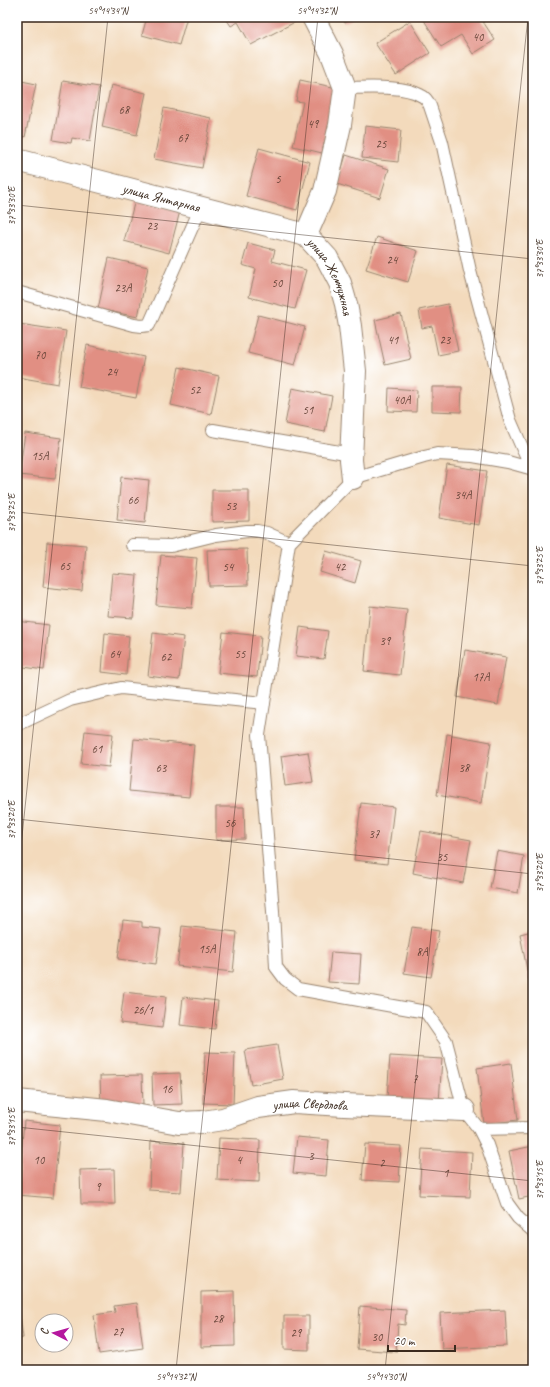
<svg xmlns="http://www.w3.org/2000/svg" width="550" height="1387" font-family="Caveat,sans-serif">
<rect width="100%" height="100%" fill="#fff"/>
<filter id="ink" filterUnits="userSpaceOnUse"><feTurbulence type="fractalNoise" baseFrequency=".025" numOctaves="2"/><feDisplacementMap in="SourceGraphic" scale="8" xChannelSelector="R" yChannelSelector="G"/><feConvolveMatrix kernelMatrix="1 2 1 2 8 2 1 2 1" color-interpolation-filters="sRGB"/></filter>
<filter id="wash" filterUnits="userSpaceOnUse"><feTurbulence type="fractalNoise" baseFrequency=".012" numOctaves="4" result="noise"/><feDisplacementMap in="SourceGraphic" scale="16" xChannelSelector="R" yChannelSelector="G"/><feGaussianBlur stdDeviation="0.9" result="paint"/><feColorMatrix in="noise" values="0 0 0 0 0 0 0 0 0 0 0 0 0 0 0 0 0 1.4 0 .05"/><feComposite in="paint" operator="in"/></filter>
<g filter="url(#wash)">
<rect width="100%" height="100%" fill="#f3dabc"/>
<g id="blocks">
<g fill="#e18f83">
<polygon points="147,17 187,17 179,45 142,35"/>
<polygon points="225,17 292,17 295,22 251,45 238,22 231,26"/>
<polygon points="341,17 354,17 345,23"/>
<polygon points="422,17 480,17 495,40 473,54 461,35 441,47"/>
<polygon points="410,21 430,53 396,75 375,43"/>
<polygon points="17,80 36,84 25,137 17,135"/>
<polygon points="300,80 337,88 322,153 293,146 303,102 296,101"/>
<polygon points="63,81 99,87 90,141 72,138 71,143 53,140"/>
<polygon points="111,85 146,93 137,135 102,127"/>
<polygon points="164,108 211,118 202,168 154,159"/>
<polygon points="365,126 401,130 398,162 362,158"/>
<polygon points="259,148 310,162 297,210 246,196"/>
<polygon points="346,155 389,169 380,198 337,184"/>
<polygon points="135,200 180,211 169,253 124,241"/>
<polygon points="377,237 418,251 408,282 366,269"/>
<polygon points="248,243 275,250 272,261 306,270 295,309 249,297 256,269 242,265"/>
<polygon points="109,258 148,267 138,317 98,309"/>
<polygon points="448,304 458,351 438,355 432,326 422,328 419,310"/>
<polygon points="401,314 411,359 385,365 375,320"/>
<polygon points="258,315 305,327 295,365 248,353"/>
<polygon points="19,324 66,331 58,384 17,377 17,334"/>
<polygon points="87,345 144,357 136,398 79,387"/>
<polygon points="179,367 219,376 211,414 171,405"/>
<polygon points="432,387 462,387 461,412 432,411"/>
<polygon points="292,388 332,396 325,432 285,424"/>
<polygon points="389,388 417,390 416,412 388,411"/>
<polygon points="25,433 61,438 55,479 19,475"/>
<polygon points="447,465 487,471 479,525 439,518"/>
<polygon points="121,477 149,480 145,523 117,520"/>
<polygon points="212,490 249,490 249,521 212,522"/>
<polygon points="47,542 86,545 82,591 43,587"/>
<polygon points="247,549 248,585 209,586 207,550"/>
<polygon points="326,551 361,561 355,583 320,572"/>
<polygon points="161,555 197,558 192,608 156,605"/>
<polygon points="112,573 137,575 133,618 108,616"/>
<polygon points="370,606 407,610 400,675 364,671"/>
<polygon points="17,621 49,625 44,670 17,666"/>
<polygon points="300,627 328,631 324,659 296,656"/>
<polygon points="223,632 261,636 257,677 218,673"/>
<polygon points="105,633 129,636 126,675 102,672"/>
<polygon points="153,633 184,637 179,680 148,676"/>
<polygon points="465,650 506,657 498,705 457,697"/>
<polygon points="85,731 113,734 109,767 81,764"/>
<polygon points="447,734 491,742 481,803 437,795"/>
<polygon points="134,739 194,745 189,797 129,791"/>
<polygon points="308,752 313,782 285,786 281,756"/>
<polygon points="361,803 394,807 387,864 354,860"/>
<polygon points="216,807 244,807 245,839 216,840"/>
<polygon points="421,831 471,840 463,883 413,873"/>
<polygon points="497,851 524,856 518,893 490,888"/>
<polygon points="123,920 142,922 142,927 161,929 156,964 118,959"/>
<polygon points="530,922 533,922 533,979 529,980 520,934 532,931"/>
<polygon points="182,926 237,932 233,972 177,966"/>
<polygon points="412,927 439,931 431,977 404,973"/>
<polygon points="331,952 361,954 359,984 328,982"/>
<polygon points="124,992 166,997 162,1028 120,1023"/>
<polygon points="183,997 218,1001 215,1029 180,1025"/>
<polygon points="277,1045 283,1079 251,1085 245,1050"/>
<polygon points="205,1052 235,1053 233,1104 203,1103"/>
<polygon points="390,1056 442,1059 439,1102 387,1098"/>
<polygon points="511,1063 518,1120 484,1124 477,1068"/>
<polygon points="180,1073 182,1104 153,1105 152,1074"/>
<polygon points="142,1075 143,1105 101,1106 100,1076"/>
<polygon points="24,1121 60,1125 53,1198 17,1195"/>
<polygon points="297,1137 329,1140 326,1176 293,1173"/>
<polygon points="219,1138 260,1140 259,1182 217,1180"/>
<polygon points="151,1141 184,1143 181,1192 149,1190"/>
<polygon points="365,1144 401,1146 399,1182 362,1180"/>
<polygon points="533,1146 533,1196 519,1199 509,1151"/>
<polygon points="422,1149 472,1152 470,1197 419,1195"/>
<polygon points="114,1169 115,1204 81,1204 80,1170"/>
<polygon points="234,1291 235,1346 201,1347 201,1292"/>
<polygon points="137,1303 143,1348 99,1354 94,1315 115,1312 114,1306"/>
<polygon points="360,1306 406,1310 405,1325 398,1324 396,1352 357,1349"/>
<polygon points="17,1307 19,1307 23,1338 17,1339"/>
<polygon points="505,1310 507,1346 442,1349 440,1313"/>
<polygon points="284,1316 309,1316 309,1350 284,1349"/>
<polygon points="17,1343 18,1343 20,1357 17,1357"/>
</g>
</g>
</g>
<g filter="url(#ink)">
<use href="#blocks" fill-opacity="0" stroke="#97826d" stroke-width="1"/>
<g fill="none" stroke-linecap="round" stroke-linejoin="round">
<defs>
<g id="lane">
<path d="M345 88C364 88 404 85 420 95 425 97 428 101 430 106L442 142 470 271 510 420 531 468"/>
<polyline points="17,292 134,325 142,326 149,325 201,207"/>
<polyline points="213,430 351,454"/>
<polyline points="533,469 508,462 473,456 437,454 424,457 353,478 289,543 259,735 273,911 276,967 285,979 298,989 426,1012 446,1041 464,1110 479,1129 487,1145 507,1203 518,1218 533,1231"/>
<polyline points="132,545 171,546 216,535 247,531 257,531 267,533 289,543"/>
<polyline points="17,725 70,700 121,688 264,703"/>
<polyline points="479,1129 533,1128"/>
</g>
<g id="street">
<path id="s1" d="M17 160 306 235"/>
<path id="s2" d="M306 235 327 258 340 283 346 304 350 326 355 371 351 460 353 478"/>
<polyline points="306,235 325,191 340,125 345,88 332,54 313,17"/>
<path id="s3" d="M17 1101 107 1110 179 1123 203 1122 223 1119 258 1107 294 1102 344 1105 464 1110"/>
</g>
</defs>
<use href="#lane" stroke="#97826d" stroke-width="14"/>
<use href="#street" stroke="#97826d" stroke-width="24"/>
<use href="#lane" stroke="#fff" stroke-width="12"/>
<use href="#street" stroke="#fff" stroke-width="22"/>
</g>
</g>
<path fill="none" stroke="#3b2a1e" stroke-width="1" stroke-opacity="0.45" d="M17 205 533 259M17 512 533 566M17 819 533 874M17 884 108 17M17 1127 533 1181M176 1370 318 17M385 1370 528 17"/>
<g text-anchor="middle" stroke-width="4" stroke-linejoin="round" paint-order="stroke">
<g font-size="12" fill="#644337">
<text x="478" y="41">40</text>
<text x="124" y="114">68</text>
<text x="313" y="128">49</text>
<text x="183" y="142">67</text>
<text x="381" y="148">25</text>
<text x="278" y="183">5</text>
<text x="152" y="230">23</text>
<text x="392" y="264">24</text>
<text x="277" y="287">50</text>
<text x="123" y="292">23А</text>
<text x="393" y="344">41</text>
<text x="445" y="344">23</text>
<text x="40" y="359">70</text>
<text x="112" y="376">24</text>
<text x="195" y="394">52</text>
<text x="402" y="404">40А</text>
<text x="308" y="414">51</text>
<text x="40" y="460">15А</text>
<text x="463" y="499">34А</text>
<text x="133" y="504">66</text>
<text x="231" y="510">53</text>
<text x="65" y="570">65</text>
<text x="228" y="571">54</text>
<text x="340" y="571">42</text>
<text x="385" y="645">39</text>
<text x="115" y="658">64</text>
<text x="240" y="658">55</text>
<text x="166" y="661">62</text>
<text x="481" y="681">17А</text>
<text x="97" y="753">61</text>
<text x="161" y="772">63</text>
<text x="464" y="772">38</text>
<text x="230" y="827">56</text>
<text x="374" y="838">37</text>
<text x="442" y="861">35</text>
<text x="207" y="953">15А</text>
<text x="422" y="956">8А</text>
<text x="143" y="1014">26/1</text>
<text x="415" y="1083">7</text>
<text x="167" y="1093">16</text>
<text x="311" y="1160">3</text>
<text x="39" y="1164">10</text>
<text x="239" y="1164">4</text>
<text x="382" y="1167">2</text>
<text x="446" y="1177">1</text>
<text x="98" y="1191">9</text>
<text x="218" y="1323">28</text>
<text x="118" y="1336">27</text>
<text x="296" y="1337">29</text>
<text x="377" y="1341">30</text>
</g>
<g font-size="14" fill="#3b2a1e" stroke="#fff">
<text dy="5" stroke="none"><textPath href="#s1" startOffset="149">улица Янтарная</textPath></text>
<text dy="5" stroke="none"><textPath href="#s2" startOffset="49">улица Жемчужная</textPath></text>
<text dy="5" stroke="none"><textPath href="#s3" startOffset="297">улица Свердлова</textPath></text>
</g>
</g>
<rect width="550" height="1387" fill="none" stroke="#fff" stroke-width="44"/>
<g transform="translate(54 1333) rotate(276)"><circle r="19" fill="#ffffff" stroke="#b1aaa5"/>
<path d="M0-3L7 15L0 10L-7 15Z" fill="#b5179e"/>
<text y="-6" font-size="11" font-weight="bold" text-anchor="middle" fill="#3b2a1e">С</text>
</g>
<path d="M388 1345v6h67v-6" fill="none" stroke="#3b2a1e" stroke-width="2"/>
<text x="394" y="1345" font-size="12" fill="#3b2a1e" stroke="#ffffff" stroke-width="3" paint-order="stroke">20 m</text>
<rect x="22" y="22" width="506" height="1343" fill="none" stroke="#3b2a1e" stroke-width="1.5"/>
<g font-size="10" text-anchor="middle" fill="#3b2a1e">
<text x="108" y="14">54°14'34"N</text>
<text x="317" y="14">54°14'32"N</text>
<text transform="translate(11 206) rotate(-90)" y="4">37°33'30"E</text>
<text transform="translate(539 259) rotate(-90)" y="4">37°33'30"E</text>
<text transform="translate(11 513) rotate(-90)" y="4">37°33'25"E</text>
<text transform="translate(539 566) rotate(-90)" y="4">37°33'25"E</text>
<text transform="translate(11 820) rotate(-90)" y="4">37°33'20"E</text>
<text transform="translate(539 873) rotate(-90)" y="4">37°33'20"E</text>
<text transform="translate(11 1127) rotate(-90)" y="4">37°33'15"E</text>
<text transform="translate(539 1180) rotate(-90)" y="4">37°33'15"E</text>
<text x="176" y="1380">54°14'32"N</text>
<text x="386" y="1380">54°14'30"N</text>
</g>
</svg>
